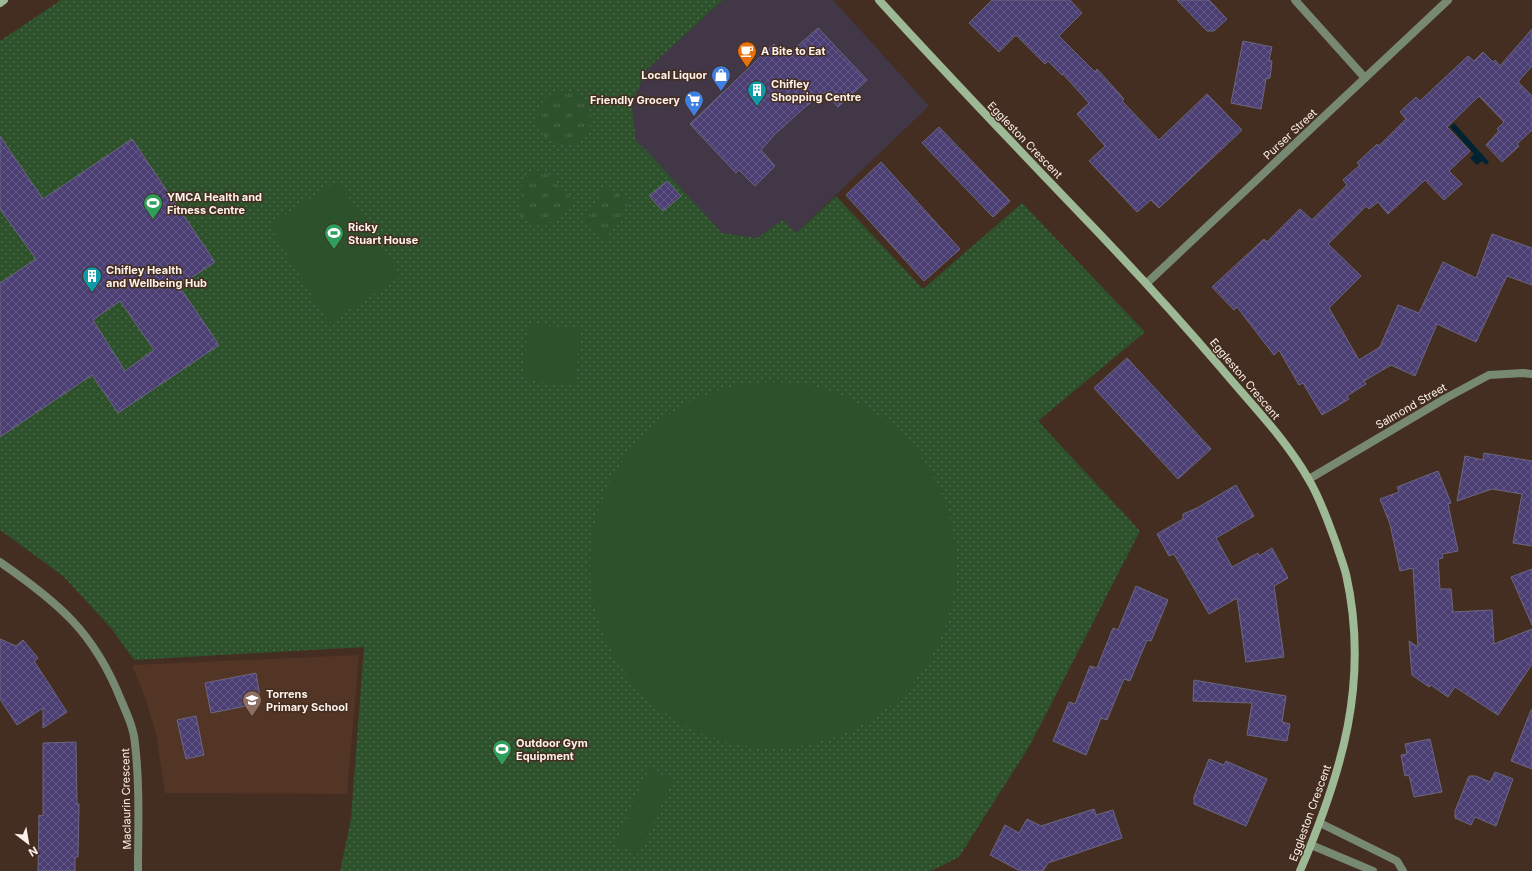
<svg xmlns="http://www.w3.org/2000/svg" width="1532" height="871" font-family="Inter,sans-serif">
<defs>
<pattern id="grass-dots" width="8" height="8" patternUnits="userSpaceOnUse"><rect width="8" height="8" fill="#2d512b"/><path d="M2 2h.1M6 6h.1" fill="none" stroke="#4c6a4a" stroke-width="1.8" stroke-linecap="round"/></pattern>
<pattern id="park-tufts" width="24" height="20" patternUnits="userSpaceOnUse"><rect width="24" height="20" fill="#2d512b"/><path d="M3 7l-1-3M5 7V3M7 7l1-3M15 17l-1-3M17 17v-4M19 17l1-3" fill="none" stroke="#4c6a4a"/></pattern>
<pattern id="building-cross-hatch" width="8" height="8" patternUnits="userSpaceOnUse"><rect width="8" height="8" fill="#4a3e73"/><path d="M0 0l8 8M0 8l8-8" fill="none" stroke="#655a87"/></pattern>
</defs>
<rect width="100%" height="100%" fill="#442e21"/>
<polygon fill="#413747" points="723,0 833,0 929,106 796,233 783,220 757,238 722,233 636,141 632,106 645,71"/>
<polygon fill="#523524" points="359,655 347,794 165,793 156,734 146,700 132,665"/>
<polygon fill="url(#grass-dots)" points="61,0 723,0 645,71 632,106 636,141 646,150 722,233 757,238 783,220 796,233 836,196 923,289 1022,203 1145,332 1038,421 1140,531 1030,745 959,857 931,871 340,871 351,819 364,647 134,660 111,628 63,576 0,530 0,41"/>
<g fill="url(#park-tufts)">
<circle cx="564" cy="118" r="27"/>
<polygon points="538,172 552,175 558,179 555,183 576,202 543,228 520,217 523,175"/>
<polygon points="606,187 630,202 606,239 582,223"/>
</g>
<g fill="#2d512b">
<polygon points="338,181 401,276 329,323 269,225"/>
<polygon points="528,324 580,329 576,385 523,380"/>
<circle cx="773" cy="565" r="183"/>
<polygon points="649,769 673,780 639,854 615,843"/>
</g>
<polygon fill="#002333" points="1454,123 1489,162 1486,165 1482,161 1477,165 1470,158 1474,154 1450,127"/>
<g fill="url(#building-cross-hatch)" stroke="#6c6781" fill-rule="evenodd">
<polygon points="992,0 1070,0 1082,13 1059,36 1095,72 1097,69 1124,99 1122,101 1159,140 1207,94 1242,130 1159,208 1151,200 1137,212 1089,161 1105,146 1077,114 1089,103 1063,74 1062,75 1048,61 1045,64 1016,35 999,52 969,23"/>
<polygon points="1177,0 1209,0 1227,19 1214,31 1207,31"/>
<polygon points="818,28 867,80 838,107 825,92 805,107 775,134 761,150 775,166 755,186 739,170 736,173 690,124 774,44 785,57"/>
<polygon points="1532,29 1532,66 1518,82 1532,96 1532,130 1517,144 1519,146 1502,162 1486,145 1499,131 1497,129 1504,122 1479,96 1447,127 1470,151 1449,171 1462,184 1444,200 1425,180 1388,214 1378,202 1369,209 1366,206 1328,244 1361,276 1329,308 1359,360 1380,347 1398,305 1419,313 1443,262 1476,278 1492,234 1532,248 1532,285 1507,276 1476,342 1437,324 1415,376 1391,365 1364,381 1366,384 1347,396 1349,399 1322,415 1303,383 1299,385 1279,350 1274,355 1237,307 1234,310 1212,287 1264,239 1267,242 1300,209 1312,220 1347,185 1343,180 1360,165 1357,163 1377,144 1379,146 1406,119 1400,112 1416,97 1420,101 1468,56 1474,61 1483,52 1493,62 1495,60 1500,66"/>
<polygon points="1243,41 1272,47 1269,60 1272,61 1270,78 1266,79 1261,109 1231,103"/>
<polygon points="939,127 1010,201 993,217 922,143"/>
<path d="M0 136 43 199 132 139 215 262 179 286 219 345 118 413 92 375 0 437V283L36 259 0 209ZM120 301 154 350 125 371 93 320Z"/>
<polygon points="881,162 960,249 924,281 846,195"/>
<polygon points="667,181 681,196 663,211 649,196"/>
<polygon points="1127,358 1211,449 1178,479 1094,388"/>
<polygon points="1484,453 1532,461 1532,546 1513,543 1522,494 1492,489 1457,501 1465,456 1483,460"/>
<polygon points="1438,471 1451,503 1448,504 1458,551 1442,554 1443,558 1438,559 1440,589 1451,589 1453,612 1492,610 1494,644 1532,629 1532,664 1498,715 1455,687 1448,697 1431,685 1429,687 1412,675 1409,641 1418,647 1413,568 1400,571 1390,524 1380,499 1399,492 1397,487"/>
<polygon points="1236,485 1254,516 1216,538 1232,567 1258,553 1259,556 1272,548 1288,578 1274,586 1284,657 1246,662 1237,598 1209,614 1174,554 1169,556 1157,534 1183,519 1183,514 1197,508"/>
<polygon points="1532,569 1532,625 1511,577"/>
<polygon points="1136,586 1168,600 1151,641 1147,640 1130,681 1124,679 1107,720 1101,718 1086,755 1053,741 1069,702 1075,704 1090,666 1097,668 1113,628 1118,630"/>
<polygon points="0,639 16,646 23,640 38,658 34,661 67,712 43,728 43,708 17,725 0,699"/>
<polygon points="256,673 261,703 211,713 205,683"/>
<polygon points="1194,680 1286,696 1282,722 1290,724 1287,741 1247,735 1252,703 1193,701"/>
<polygon points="1531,710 1532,710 1532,769 1511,761"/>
<polygon points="196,716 204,755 186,759 177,720"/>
<polygon points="1430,739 1442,792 1414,797 1409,775 1405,776 1401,755 1407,754 1405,744"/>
<polygon points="76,742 77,804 79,804 78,857 75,857 75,871 38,871 39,815 43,816 43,743"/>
<polygon points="1209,759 1224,765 1226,761 1267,779 1246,826 1194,804 1194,797"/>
<polygon points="1495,772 1513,779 1496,826 1475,817 1471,825 1455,818 1455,811 1469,776 1476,776 1490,782"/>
<polygon points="1094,809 1096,815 1113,810 1122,838 1048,863 1043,871 1020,871 990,855 1005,825 1019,833 1027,819 1041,826"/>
</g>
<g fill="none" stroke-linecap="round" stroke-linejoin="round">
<g stroke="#788973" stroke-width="8">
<polyline points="1295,0 1365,78"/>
<polyline points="1147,283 1448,0"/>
<polyline points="1309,479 1446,398 1489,375 1523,373 1532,374"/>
<path d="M0 562C59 603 94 632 121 700 127 714 134 729 135 744 140 786 138 829 138 871"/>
<polyline points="1320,823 1397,861 1403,871"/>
<polyline points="1311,845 1373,871"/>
</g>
<g stroke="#9db996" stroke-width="8">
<path d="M879 0C949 77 1021 152 1093 227 1137 273 1180 320 1221 368 1251 404 1286 439 1309 480 1321 500 1328 522 1336 543 1339 553 1343 563 1346 574 1370 681 1342 773 1300 871"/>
<polyline points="0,3 4,0"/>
</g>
</g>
<defs>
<symbol id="cafe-pin" viewBox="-11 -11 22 30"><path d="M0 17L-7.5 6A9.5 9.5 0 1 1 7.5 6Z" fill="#e8710a" stroke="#442e21"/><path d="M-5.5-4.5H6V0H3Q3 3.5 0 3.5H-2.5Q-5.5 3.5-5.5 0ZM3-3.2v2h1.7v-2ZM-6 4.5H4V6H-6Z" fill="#fff"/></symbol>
<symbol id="shop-pin" viewBox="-11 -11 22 30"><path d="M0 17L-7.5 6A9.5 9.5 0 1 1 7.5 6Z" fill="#3f7fe0" stroke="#442e21"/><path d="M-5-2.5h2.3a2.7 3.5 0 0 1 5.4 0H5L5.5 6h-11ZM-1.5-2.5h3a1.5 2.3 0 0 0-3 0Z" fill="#fff"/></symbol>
<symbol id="building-pin" viewBox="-11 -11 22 30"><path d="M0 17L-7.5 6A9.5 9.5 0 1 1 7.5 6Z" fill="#0f9aa8" stroke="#442e21"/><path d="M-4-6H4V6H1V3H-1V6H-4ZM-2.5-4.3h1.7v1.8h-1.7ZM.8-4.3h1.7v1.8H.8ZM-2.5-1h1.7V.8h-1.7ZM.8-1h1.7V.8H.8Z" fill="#fff"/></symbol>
<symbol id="supermarket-pin" viewBox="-11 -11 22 30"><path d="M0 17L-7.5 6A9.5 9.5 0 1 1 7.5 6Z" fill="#3f7fe0" stroke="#442e21"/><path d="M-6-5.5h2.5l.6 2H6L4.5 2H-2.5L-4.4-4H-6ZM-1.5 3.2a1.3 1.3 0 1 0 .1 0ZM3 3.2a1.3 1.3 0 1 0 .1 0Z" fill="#fff"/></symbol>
<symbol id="stadium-pin" viewBox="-11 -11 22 30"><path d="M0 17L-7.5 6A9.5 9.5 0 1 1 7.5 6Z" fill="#2e9e5b" stroke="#442e21"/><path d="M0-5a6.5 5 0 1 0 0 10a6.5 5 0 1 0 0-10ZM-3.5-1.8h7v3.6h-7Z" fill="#fff"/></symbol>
<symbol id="school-pin" viewBox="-11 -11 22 30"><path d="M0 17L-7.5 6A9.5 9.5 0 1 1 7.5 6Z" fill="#8d6e63" stroke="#442e21"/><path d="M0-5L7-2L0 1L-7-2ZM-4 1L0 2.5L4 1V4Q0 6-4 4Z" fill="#fff"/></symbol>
</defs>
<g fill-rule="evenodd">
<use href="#cafe-pin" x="736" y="40" width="22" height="30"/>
<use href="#shop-pin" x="710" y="64" width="22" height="30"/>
<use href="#building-pin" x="746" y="79" width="22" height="30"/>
<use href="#supermarket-pin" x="683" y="89" width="22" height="30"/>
<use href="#stadium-pin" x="142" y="192" width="22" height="30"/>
<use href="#stadium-pin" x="323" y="222" width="22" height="30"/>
<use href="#building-pin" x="81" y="265" width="22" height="30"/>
<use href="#school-pin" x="241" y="689" width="22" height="30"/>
<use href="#stadium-pin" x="491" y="738" width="22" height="30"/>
</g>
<g text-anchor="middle" stroke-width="3" stroke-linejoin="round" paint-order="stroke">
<g font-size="11" font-weight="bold" fill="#fdf1ea" stroke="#442e21" text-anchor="start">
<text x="761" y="55">A Bite to Eat</text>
<text x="707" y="79" text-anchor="end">Local Liquor</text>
<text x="771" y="88">Chifley<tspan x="771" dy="13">Shopping Centre</tspan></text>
<text x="680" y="104" text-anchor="end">Friendly Grocery</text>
<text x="167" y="201">YMCA Health and<tspan x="167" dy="13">Fitness Centre</tspan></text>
<text x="348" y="231">Ricky<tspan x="348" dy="13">Stuart House</tspan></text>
<text x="106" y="274">Chifley Health<tspan x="106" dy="13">and Wellbeing Hub</tspan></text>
<text x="266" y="698">Torrens<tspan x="266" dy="13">Primary School</tspan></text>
<text x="516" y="747">Outdoor Gym<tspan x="516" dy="13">Equipment</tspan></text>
</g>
<g font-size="11" fill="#fdf1ea" stroke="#442e21">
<text transform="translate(1290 134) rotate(-43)" y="4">Purser Street</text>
<text transform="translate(1025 140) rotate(46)" y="4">Eggleston Crescent</text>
<text transform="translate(1245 379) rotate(50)" y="4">Eggleston Crescent</text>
<text transform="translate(1411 406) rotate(-30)" y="4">Salmond Street</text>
<text transform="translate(126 799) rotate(-91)" y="4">Maclaurin Crescent</text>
<text transform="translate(1310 813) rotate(-70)" y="4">Eggleston Crescent</text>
</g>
</g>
<g transform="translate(28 843) rotate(149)" stroke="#442e21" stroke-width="3" paint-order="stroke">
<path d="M0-3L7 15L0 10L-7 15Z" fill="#fdf1ea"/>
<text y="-6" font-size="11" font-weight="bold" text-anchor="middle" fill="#fdf1ea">N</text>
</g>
</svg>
